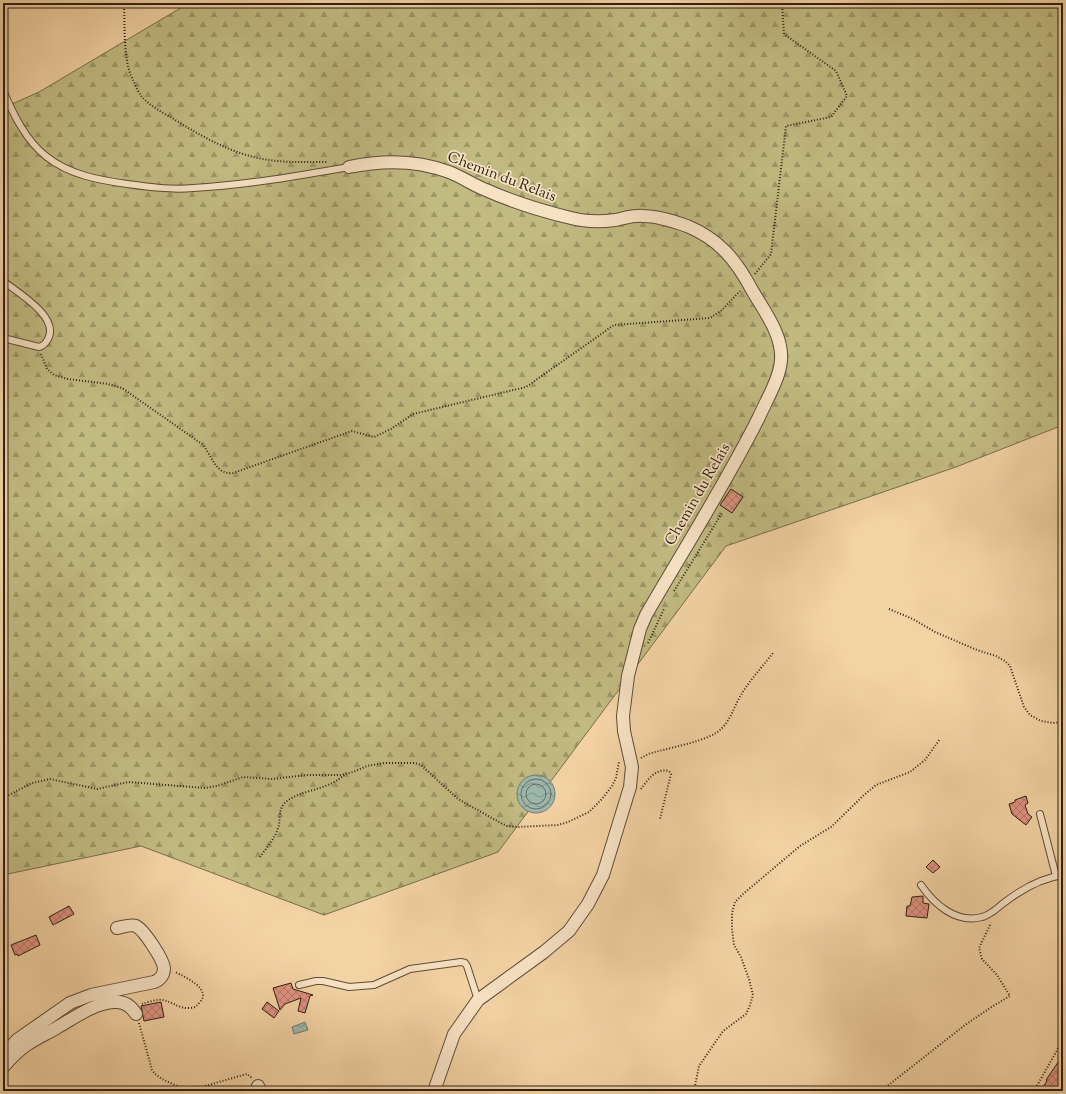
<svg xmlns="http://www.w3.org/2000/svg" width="1066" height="1094" font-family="'Sorts Mill Goudy',serif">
<defs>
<pattern id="forest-firs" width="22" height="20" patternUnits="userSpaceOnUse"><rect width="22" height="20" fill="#c1ba81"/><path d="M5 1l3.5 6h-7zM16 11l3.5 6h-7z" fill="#9d9768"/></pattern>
<pattern id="water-waves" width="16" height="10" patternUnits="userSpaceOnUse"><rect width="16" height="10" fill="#9db6ac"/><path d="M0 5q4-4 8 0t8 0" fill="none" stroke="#80948b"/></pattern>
<pattern id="building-cross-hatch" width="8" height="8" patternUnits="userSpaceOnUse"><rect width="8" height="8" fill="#df9280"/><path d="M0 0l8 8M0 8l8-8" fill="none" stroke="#b57768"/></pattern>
</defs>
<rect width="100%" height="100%" fill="#f3d2a4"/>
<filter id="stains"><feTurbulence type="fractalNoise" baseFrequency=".005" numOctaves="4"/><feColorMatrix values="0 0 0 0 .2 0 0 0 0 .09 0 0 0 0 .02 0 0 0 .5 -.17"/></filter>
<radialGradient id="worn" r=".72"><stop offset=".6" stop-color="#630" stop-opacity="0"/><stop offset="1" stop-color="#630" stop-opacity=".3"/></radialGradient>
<polygon fill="url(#forest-firs)" stroke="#776d4a" points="189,3 1063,3 1063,425 956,467 726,546 498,852 324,915 141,846 3,875 3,108 39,92"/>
<g fill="url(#water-waves)" stroke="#707a6f">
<circle cx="536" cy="794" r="19"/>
<polygon points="305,1022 308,1030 294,1034 292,1027"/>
</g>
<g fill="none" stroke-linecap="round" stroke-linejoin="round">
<g stroke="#656b60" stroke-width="1">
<circle cx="536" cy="794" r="15"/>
<circle cx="536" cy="794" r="10"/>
</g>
</g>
<g fill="url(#building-cross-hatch)" stroke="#2d2014">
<polygon points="731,489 743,497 732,513 720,505"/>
<polygon points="1026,796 1028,803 1025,805 1028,814 1032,817 1026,825 1012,814 1009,804 1015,802 1015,800"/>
<polygon points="933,860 940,867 933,873 926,867"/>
<polygon points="923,896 923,903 929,904 927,918 906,916 907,906 910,906 912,897"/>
<polygon points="69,906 74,914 53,925 49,917"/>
<polygon points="36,935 40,945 18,956 17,954 15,955 11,945"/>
<polygon points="291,983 293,989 313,995 310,996 305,1013 298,1011 301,998 285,1004 280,1010 273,988"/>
<polygon points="161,1002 164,1017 144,1021 141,1006"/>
<polygon points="267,1002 279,1011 274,1018 262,1009"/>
<polygon points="1063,1055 1063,1091 1040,1091 1047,1081 1046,1080"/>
</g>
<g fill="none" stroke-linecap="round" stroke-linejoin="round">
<defs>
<g id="lane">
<path d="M3 90C13 114 26 141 47 157 70 175 99 180 127 184 149 187 171 190 193 188 245 185 298 176 349 167"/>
<path d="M3 281C17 292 60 317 48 339 46 343 43 346 39 347L3 338"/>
<polyline points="1040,814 1056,876"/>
<path d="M921 885C934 904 956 924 982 917 991 915 998 907 1005 902 1022 889 1041 878 1063 875"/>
<polyline points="299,985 316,981 323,981 349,987 374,985 410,969 461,962 465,963 467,966 478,1000"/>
</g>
<g id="street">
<path d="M349 167C382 160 417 160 449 172 462 177 473 185 486 190 513 202 542 211 571 218 586 222 600 222 615 220 625 218 634 215 643 216 658 216 673 221 687 226 719 239 736 260 752 290 764 311 783 335 781 360 780 378 766 401 759 417 725 485 684 549 646 615L640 629 628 676 623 716 624 731 632 767 630 787 603 875 588 904 569 931 544 952 478 1000 454 1034 434 1091"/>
<path d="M3 1056 17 1040 70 1003 91 995 154 982C160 980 164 975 164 968 163 959 144 930 136 926 131 924 123 927 117 928"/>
<path d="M3 1067C10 1059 18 1050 28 1044 37 1038 48 1033 58 1027 74 1018 94 1003 114 1002 124 1001 131 1006 136 1014"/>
<polyline points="258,1086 260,1091"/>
</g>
</defs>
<use href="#lane" stroke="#5e4c38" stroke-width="8"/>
<use href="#street" stroke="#5e4c38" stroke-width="14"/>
<g stroke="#2d2014" stroke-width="2" stroke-dasharray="1 2" stroke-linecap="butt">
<path d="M124 3C125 25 123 59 132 78 135 84 138 92 142 97 149 105 163 113 172 118 201 136 230 153 263 159 284 163 305 162 327 162"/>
<polyline points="755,274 771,254 786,126 831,117 847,96 836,71 784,34 782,3"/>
<path d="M41 354 47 369 54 375 68 379 108 384 122 388 202 444C212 455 215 475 233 473L352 431 374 437 391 429 413 414 526 387 614 325 710 318 722 310 740 291"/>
<polyline points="674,591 722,513"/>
<polyline points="889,609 913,619 935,632 977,650 996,656 1005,661 1010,666 1024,707 1030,715 1041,721 1053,723 1063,722"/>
<polyline points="648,643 664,609"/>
<path d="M641 758 648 754C668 748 699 743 716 733 730 724 733 708 741 695 750 680 762 667 773 653"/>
<path d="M641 789C648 780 655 768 669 771L671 774 660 819"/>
<polyline points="3,798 32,783 50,779 97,789 128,782 205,788 217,786 243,777 272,779 306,775 341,775 353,772 367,766 384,763 415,763 421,765 458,799 499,822 507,826 517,827 558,825 568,822 589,812 602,799 612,786 616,778 619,762"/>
<path d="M260 857C267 847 276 837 279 825 280 817 279 807 286 802 301 789 327 791 344 775"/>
<path d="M142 1004C148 1002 157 999 163 1000 173 1002 179 1009 190 1008 194 1008 197 1006 200 1002 212 989 185 977 175 972"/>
<polyline points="139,1023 152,1070 155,1074 162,1079 177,1086 187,1089 195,1089 243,1075 247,1074 252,1078"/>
<polyline points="694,1091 699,1066 723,1031 746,1014 750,1005 753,995 749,979 741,957 734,945 732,929 732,913 735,902 743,894 800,846 831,827 864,795 876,785 910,772 925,760 940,739"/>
<polyline points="881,1091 965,1025 993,1006 1010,996 997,975 982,959 979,948 991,923"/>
<polyline points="1034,1091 1060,1045 1063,1042"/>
</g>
<use href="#lane" stroke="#f7e2c4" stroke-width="6"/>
<use href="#street" stroke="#f7e2c4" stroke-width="12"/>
</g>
<g text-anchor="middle" stroke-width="3.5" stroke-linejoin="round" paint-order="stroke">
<g font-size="15" fill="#2d2014" stroke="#f7e2c4">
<text transform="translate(502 176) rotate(21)" y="5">Chemin du Relais</text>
<text transform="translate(697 494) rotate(-60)" y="5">Chemin du Relais</text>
</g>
</g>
<rect width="1066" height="1094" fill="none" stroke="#f3d2a4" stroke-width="16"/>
<rect x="4" y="4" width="1058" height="1086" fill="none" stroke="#2d2014" stroke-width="2"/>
<rect x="8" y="8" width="1050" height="1078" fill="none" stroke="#2d2014"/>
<rect width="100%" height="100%" filter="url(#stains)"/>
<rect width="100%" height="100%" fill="url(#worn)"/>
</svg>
